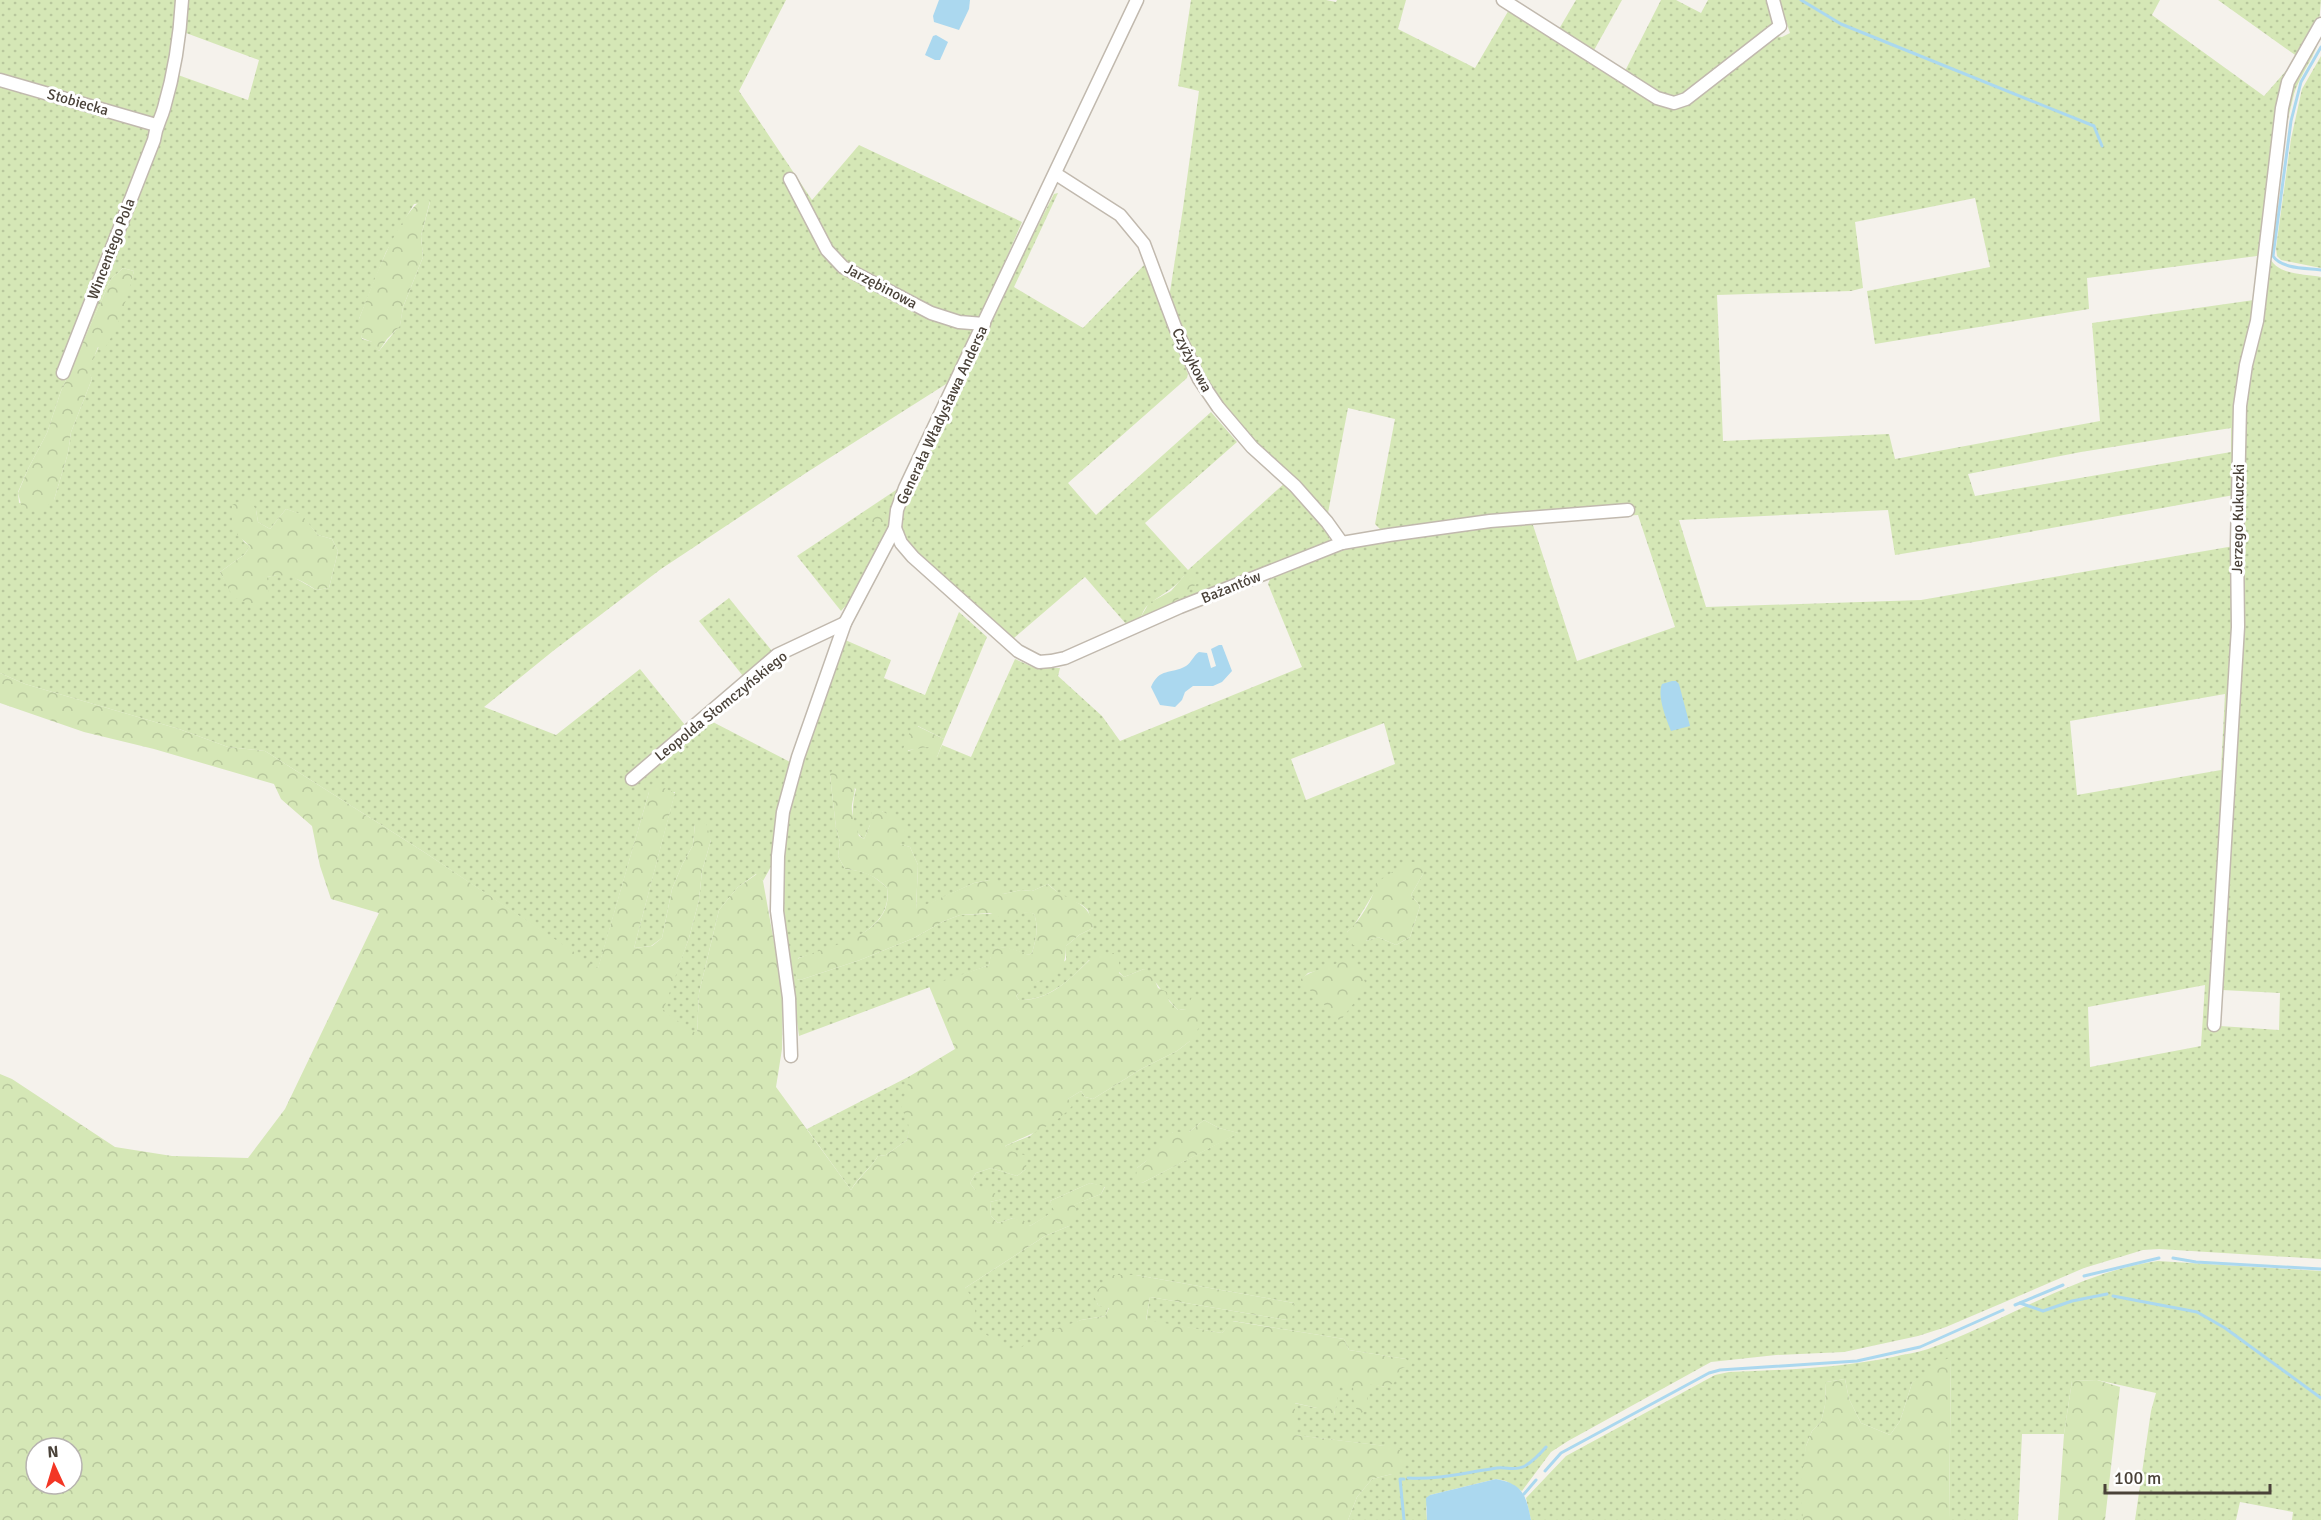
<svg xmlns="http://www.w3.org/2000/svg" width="2321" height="1520" font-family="Signika,sans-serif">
<defs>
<pattern id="grass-dots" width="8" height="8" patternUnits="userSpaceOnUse" patternTransform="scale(1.5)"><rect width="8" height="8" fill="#d5e7b6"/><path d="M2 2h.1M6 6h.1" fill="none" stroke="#b8c79d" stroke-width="1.8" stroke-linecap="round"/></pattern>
<pattern id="forest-crowns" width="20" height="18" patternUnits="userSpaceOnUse" patternTransform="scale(1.5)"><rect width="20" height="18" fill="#d5e7b6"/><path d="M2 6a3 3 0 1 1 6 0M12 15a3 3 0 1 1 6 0" fill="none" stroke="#b8c79d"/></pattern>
</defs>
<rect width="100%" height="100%" fill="#f5f2ec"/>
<g fill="url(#grass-dots)" fill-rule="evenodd">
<path d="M0 0H786L739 91 812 200 859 145 1022 222 954 379 809 471 661 569 553 651 484 707 556 735 640 669 685 725 632 774 709 720 792 763 773 863 763 881 756 874 738 887 719 910 699 993 697 1035 662 1011 689 938 699 900 702 871 711 840 695 824 693 845 682 865 672 889 662 938 651 946 634 948 675 792H649L598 969 424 852 265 751 228 747 179 729 25 684 0 673ZM186 33 259 60 248 100 178 75ZM430 202 421 236 423 257 403 307 400 325 379 351 373 342 362 339 359 319 386 252 414 204ZM123 268 134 271C125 306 102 336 88 370L92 379 71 432 68 453 54 500 19 503 18 492 28 469 47 433 61 391 111 279ZM286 509 300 514 318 535 332 539 338 551 329 588 316 590 290 575H277L227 584 220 572 245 554 250 546 244 542 238 532 256 510 258 522 270 529Z"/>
<path d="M1191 0H1326L1336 2 1337 0H1406L1398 29 1475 68 1510 8 1668 106 1774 36 1782 37 1790 33 1779 0H2160L2152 15 2264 96 2298 57 2218 0H2321L2319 24 2321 26C2321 52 2299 73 2293 98 2280 150 2275 203 2269 255 2274 275 2304 274 2321 277V1259L2159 1249 2143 1250 2084 1268 1946 1327 1918 1336 1844 1352 1776 1355 1711 1362 1568 1441 1551 1452 1522 1491 1506 1481 1496 1479 1430 1495 1426 1508 1427 1520H1348L1357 1497 1372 1479 1392 1474 1385 1446 1294 1435V1403L1317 1408 1334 1415 1339 1386 1369 1383 1385 1387 1406 1359 1349 1350 1344 1339 1233 1321 1222 1333 1146 1321 1150 1297 1287 1320 1294 1303 1136 1275 1096 1299 1098 1305 1109 1307 1105 1316 1081 1320 1013 1353 972 1326 965 1288 1045 1236 1069 1226 1073 1205 1101 1194 1105 1187 1090 1183 1050 1201 1055 1211 1030 1226 1013 1218 998 1223 991 1216 990 1202 1002 1199 975 1190 970 1183 976 1173 991 1168 1017 1176 1026 1169 1005 1146 1030 1136 1068 1099 1081 1091 1085 1097 1093 1099 1141 1069 1177 1051 1190 1041 1186 1009 1178 1010C1165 997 1157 982 1144 969L1124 977 1119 972V960H1089C1070 980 1048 1001 1019 1000L1016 996 1025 986 1039 981 1066 960V946L1079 935 1093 928 1088 910 1082 905 1063 897 1048 884 1032 891 1021 890 1003 894 989 880 974 883 916 910 918 865 910 847 899 844 891 818 882 811 870 825 864 839C849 829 852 804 856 789L843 780 830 775 836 828 840 842 838 856 845 869C864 871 873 874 887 888 894 933 831 949 798 958L796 969 797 979 800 980 860 960 914 938 944 921 960 915 1030 912 1034 914C1039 927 1036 940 1032 953L1028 955C1018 951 1003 945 993 948L989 965 799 1036 779 895 791 795 843 639 891 660 884 678 925 695 959 612 987 637 944 739 918 726 908 751 920 747H929L937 757 942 745 971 757 1015 659 1035 668H1060L1058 676 1102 716 1120 741 1302 667 1268 584 1270 579C1308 562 1343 548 1383 540L1380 529 1375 524 1395 419 1348 408 1328 513 1291 473 1245 432 1209 386 1192 355 1169 298 1183 208 1199 91 1178 86ZM1975 198 1990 267 1867 291 1875 344 2089 309 2087 278 2257 256 2254 300 2092 323 2100 421 1895 459 1889 434 1723 441 1717 295 1851 291 1863 288 1855 222ZM2231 428V452L1975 496 1968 474 2081 452ZM2234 495V546L1921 600 1706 607 1679 520 1888 510 1895 555 1980 541ZM1638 515 1675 627 1577 661 1532 522ZM2225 694 2221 770 2077 795 2070 721ZM1384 723 1395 764 1306 800 1291 759ZM1423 874 1411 895 1420 906 1410 937 1396 945 1378 937 1366 941 1347 932 1353 927 1375 891ZM1329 968 1340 1020 1301 980 1308 973ZM2205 985 2201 1046 2090 1067 2088 1007ZM2222 990 2280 993 2279 1030 2220 1026ZM1204 1120 1219 1128 1238 1133 1142 1183 1137 1168 1145 1162 1173 1132H1189Z"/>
<polygon points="1576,0 1622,0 1593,52 1559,29"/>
<polygon points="1661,0 1676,0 1701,13 1708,0 1769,0 1773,22 1772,26 1683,97 1667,99 1624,73"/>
<polygon points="2321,56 2321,268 2281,260 2277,256 2276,248 2291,139 2302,89"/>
<path d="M1058 193 1014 287 1083 328 1147 262 1188 374 1187 378 1068 483 1096 515 1211 412 1237 442 1145 523 1188 570 1286 482 1326 527 1330 540 1327 545 1171 606 1186 590 1199 582 1184 576C1174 590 1159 595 1146 607 1143 611 1142 615 1139 620L1127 625 1085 577 1014 638 915 554C900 537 899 527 902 505L1005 290 1054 194Z"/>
<path d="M902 486C891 525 869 582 841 611L797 556Z"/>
<polygon points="729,598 772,651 743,676 699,621"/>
<path d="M910 1076V1126L907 1140 886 1155 878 1156C870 1169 858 1177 851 1190L807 1129Z"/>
<path d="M2158 1261 2321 1271V1520H2292L2293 1512 2240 1502 2236 1520H2135L2151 1411 2156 1393 2097 1380 2072 1381 2064 1434H2022L2018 1520H1949L1951 1358 1912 1383 1900 1421 1890 1435 1861 1423 1849 1399 1845 1379 1826 1382 1825 1405 1821 1422 1812 1431 1806 1446 1803 1520H1531L1526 1498 1566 1456 1715 1375 1729 1372C1784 1370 1838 1368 1893 1357 1904 1354 1917 1353 1928 1349 2004 1322 2077 1272 2158 1261Z"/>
</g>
<g fill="url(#forest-crowns)" fill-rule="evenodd">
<path d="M425 197 430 201 421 236 423 257 403 307 400 326 387 339 379 351 372 342 362 338 359 328V319C373 284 395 218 425 197Z"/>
<path d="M123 268 134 271C127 298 119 328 103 351L98 347 89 370 92 379 71 432 68 453 54 500 42 510 23 512 18 493 28 469 47 433 61 391 111 279Z"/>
<path d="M249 497 256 510 258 522 270 529 286 509 301 514 318 535 332 539 338 551 329 588 316 590C299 579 287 572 267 577L269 593 259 607 233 597 220 572 245 554 250 546 237 535 238 532 232 520V505Z"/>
<polygon points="874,510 885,513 886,517 883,526 877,527 868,517 868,513"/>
<polygon points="1193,573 1201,576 1200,582 1186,591 1171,606 1139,620 1149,603 1171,591 1184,576"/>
<path d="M0 673 25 684 179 729 228 747 265 751 424 852 598 968 649 792 653 783 675 793 634 948 652 946 662 938 672 889 682 865 693 845 695 824 706 823 711 840 702 871 699 900 689 938 663 1011 697 1034 699 993 719 910 738 887 757 874 763 881 783 992 782 1049 776 1087 851 1190C859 1177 870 1169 878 1156L886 1155 907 1140C910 1126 909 1120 901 1109L910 1076 955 1049 929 986 989 965 992 948C1003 945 1018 950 1028 955L1032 953C1036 940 1039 927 1034 914 1024 910 1016 915 1009 921L990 913 960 915 944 921 914 938 860 960 800 980 797 979 792 961C825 946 895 937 887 888 875 875 863 871 845 869L838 856 840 842 836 828 830 775 833 768 835 767 843 780C864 780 850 799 852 811 853 819 857 828 859 836L864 839 870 825 872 811 877 808 907 826 900 844 910 847 918 865 916 909 974 883 989 880 1001 884 1003 894 1021 890 1032 891 1048 884C1065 903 1091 898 1093 928L1079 935 1066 946C1066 986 1039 972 1016 996L1019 1000C1053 1001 1073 975 1096 954L1114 953 1119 960V973L1124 977 1144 969 1152 973 1158 988 1167 992 1169 1001 1178 1010 1186 1009 1192 997 1201 1002 1198 1029 1190 1041 1177 1051 1141 1069 1093 1099 1085 1097 1081 1091 1068 1099 1072 1106C1054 1127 1029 1134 1005 1146L1011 1151 1027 1156 1026 1169 1017 1176 991 1168 976 1173 970 1183 975 1190 987 1188 1003 1199 990 1202 991 1216 998 1223 1013 1218 1022 1219 1030 1226 1054 1211 1050 1201 1090 1183 1105 1186 1101 1194 1074 1205 1079 1213 1069 1226 1045 1236 965 1288C976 1301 977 1309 973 1326L1013 1352 1050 1331 1081 1320 1105 1316 1109 1308 1098 1305 1093 1294 1113 1275H1136L1294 1303 1292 1320H1287L1150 1297 1146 1320 1222 1333 1232 1321 1344 1339 1349 1350 1406 1359 1412 1365 1400 1369 1394 1383 1385 1387 1369 1384 1367 1411 1360 1413 1354 1406 1353 1386H1340L1334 1415 1321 1417 1317 1408 1295 1403V1435L1386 1446 1400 1450 1405 1464 1392 1474 1372 1479 1357 1497 1348 1520H0V1074L12 1079 115 1147 172 1156 248 1158 285 1109 379 913 331 899 320 866 312 826 281 799 274 784 154 749 84 732 0 703ZM36 1448H72V1484H36Z"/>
<path d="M913 724 944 739 937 757 930 755 929 747C919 747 913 752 903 749Z"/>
<path d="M1407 862H1423V874L1411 895 1420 906 1410 937 1396 945 1378 937 1366 941 1361 947 1353 945 1347 932C1358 924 1375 896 1376 883Z"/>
<path d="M1341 961H1355L1365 982 1357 999 1340 1021 1300 980C1311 969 1328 969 1341 961Z"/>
<polygon points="1204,1120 1219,1128 1239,1133 1142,1183 1136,1177 1137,1168 1145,1162 1164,1137 1173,1132 1189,1132"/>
<polygon points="1951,1357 1949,1520 1803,1520 1800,1487 1806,1446 1812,1431 1821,1422 1825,1405 1826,1382 1845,1379 1849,1399 1861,1423 1890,1435 1900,1421 1912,1383 1934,1365"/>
<polygon points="2097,1380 2120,1387 2105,1520 2058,1520 2064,1434 2072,1381"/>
</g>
<g fill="#abd8ef">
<polygon points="939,0 970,0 969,9 959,30 934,22 933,16"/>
<polygon points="936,35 948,42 940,60 935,60 925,55 933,36"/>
<path d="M1219 645H1222L1232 671 1222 682 1213 686H1193L1185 692 1182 700 1175 707 1160 705 1151 687C1160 667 1170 675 1186 666 1192 662 1193 656 1199 652L1207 653 1211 668 1216 666 1211 649Z"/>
<path d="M1672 681H1676L1679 684 1690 726 1671 731C1666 719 1657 696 1662 684Z"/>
<path d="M1496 1479C1523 1484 1526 1495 1531 1520H1427L1426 1498 1430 1495Z"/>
</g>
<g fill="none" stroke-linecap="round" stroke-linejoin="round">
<g stroke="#abd8ef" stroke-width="3">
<polyline points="1801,0 1841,24 2094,126 2102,146"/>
<path d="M2321 47 2301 82 2291 121 2273 256C2281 269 2307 268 2321 270"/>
<polyline points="2173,1258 2196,1262 2321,1269"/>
<polyline points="2084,1276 2159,1258"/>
<polyline points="2113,1296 2197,1312 2225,1328 2321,1398"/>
<polyline points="2020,1303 2043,1311 2072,1301 2107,1294"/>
<polyline points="2015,1305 2063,1285"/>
<polyline points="1545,1471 1561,1453 1709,1373 1720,1370 1857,1361 1920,1347 2003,1310"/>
<path d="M1408 1478C1439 1480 1467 1472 1497 1468 1508 1467 1515 1471 1525 1466 1533 1461 1540 1454 1546 1447"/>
<polyline points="1404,1479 1400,1479 1404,1520"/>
<polyline points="1524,1494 1536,1480"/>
</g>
<defs>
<g id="minor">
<polyline points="1503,0 1657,98 1674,103 1686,99 1780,26 1773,0"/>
<polyline points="0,80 156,125"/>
<polyline points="1056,174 1120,215 1144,244 1175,327 1199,379 1218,407 1252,447 1295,486 1327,522 1342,543"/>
<polyline points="790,179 827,250 843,267 931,313 959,322 984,324"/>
<path d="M63 373 154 140C156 125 160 122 164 108 174 74 180 36 182 0"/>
<polyline points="895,528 901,543 913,557 1018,651 1039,662 1051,661 1065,658 1180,607 1342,543 1389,535 1490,521 1628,510"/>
<polyline points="632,779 777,655 845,623"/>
<polyline points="2214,1025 2238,627 2237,544 2240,406 2246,365 2257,321 2282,108 2288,82 2321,24"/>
<polyline points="791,1056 789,998 777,911 778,856 783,812 798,757 845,623 895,528 897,510 905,488 1137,0"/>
</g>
</defs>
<use href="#minor" stroke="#c1b9ae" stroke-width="15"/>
<use href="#minor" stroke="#fff" stroke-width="12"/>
</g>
<g text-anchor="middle" stroke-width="6" stroke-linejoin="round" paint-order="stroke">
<g font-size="15" fill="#4a4239" stroke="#fff">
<text transform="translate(78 102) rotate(16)" y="5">Stobiecka</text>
<text transform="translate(111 249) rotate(-69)" y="5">Wincentego Pola</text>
<text transform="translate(881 286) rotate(28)" y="5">Jarzębinowa</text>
<text transform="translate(1192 360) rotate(63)" y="5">Czyżykowa</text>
<text transform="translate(942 415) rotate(-65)" y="5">Generała Władysława Andersa</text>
<text transform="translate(2238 519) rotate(-89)" y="5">Jerzego Kukuczki</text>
<text transform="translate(1231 587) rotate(-22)" y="5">Bażantów</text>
<text transform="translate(721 706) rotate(-39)" y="5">Leopolda Słomczyńskiego</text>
</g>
</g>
<g transform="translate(54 1466) rotate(356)"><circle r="28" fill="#ffffff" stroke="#b7b3b0" stroke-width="1.5"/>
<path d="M0-4.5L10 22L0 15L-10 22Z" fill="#f33625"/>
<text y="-9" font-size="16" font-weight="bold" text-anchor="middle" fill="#4a4239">N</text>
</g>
<path d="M2105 1484v9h165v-9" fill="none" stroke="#4a4239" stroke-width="3"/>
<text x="2114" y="1484" font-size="18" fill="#4a4239" stroke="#ffffff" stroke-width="4.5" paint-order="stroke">100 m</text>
</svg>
